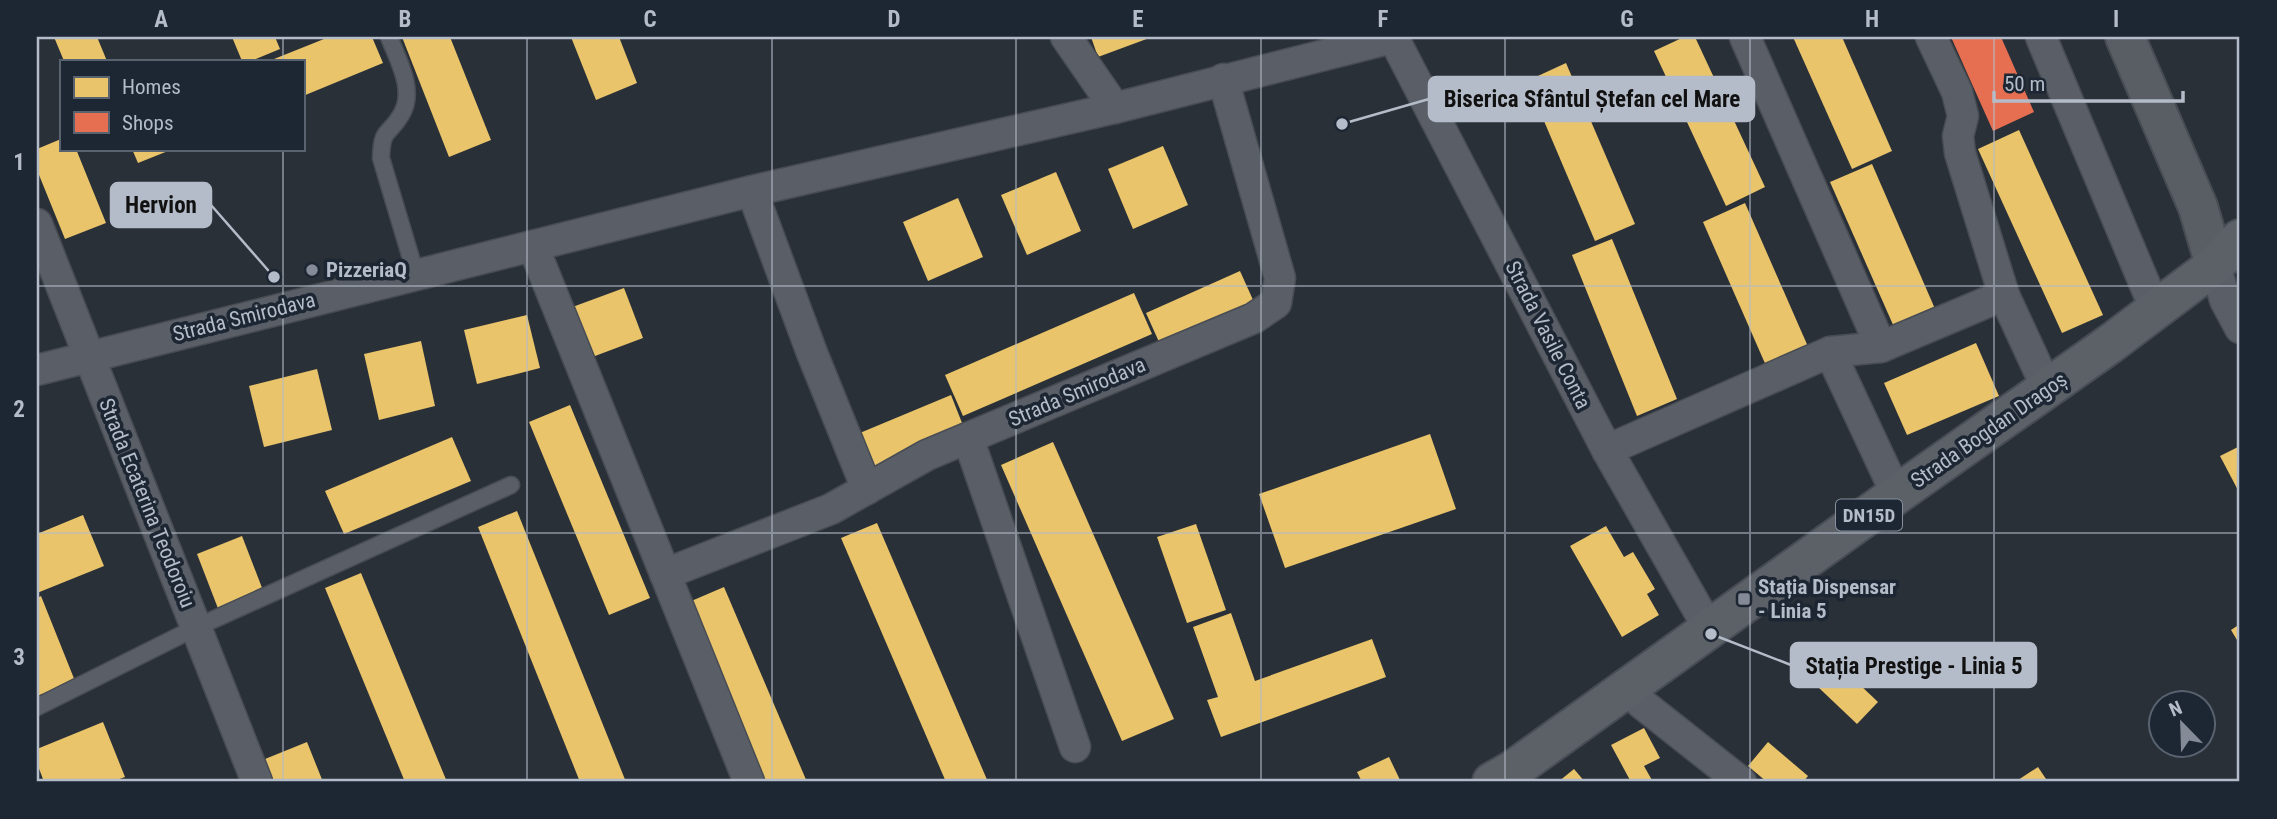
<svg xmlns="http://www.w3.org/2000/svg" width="2277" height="819" font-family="'Roboto Condensed',sans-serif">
<rect width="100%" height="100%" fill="#2a3038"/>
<g fill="#e9c46a">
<polygon points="54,37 97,37 107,61 64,61"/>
<polygon points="232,37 275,37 280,49 251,61 242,61"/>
<polygon points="329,37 372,37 383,63 303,96 303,61 269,61"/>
<polygon points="402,37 450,37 491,140 449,157"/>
<polygon points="571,37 619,37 637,83 596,100"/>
<polygon points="1091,37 1152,37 1098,57"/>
<polygon points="1684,37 1695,37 1765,187 1726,206 1654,51"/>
<polygon points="1793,37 1842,37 1892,151 1852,169"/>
<polygon points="1566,63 1635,224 1595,241 1527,81"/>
<polygon points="2019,130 2103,315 2062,333 1978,149"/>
<polygon points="61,139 61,149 76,149 106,223 65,239 37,170 37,149"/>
<polygon points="1163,146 1188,205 1133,229 1108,169"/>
<polygon points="132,149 173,149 138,163"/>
<polygon points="1872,164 1939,318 1898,336 1830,182"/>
<polygon points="1056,172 1081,231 1027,255 1001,195"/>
<polygon points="958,198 983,257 928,281 903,222"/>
<polygon points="1745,203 1813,358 1771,377 1703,222"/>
<polygon points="1612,239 1677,399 1637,416 1572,255"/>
<polygon points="1240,271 1258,311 1164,353 1146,313"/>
<polygon points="624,288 643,338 587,359 567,309"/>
<polygon points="1134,293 1152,334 963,416 945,375"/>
<polygon points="527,315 540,368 477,384 464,330"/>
<polygon points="421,341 435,406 379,420 364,354"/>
<polygon points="1976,343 1999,396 1907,435 1884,383"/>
<polygon points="317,369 332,430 264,447 249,386"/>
<polygon points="951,395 966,433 871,473 855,435"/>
<polygon points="570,405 650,598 609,615 529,422"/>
<polygon points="1430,434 1456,509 1285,568 1259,494"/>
<polygon points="452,437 471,481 344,534 325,491"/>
<polygon points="1053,442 1174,719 1122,741 1001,465"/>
<polygon points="2240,446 2240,494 2220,456"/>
<polygon points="517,511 626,782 580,782 478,527"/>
<polygon points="83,515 104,566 37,593 37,534"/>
<polygon points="877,523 988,782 946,782 841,538"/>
<polygon points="1196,524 1226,610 1187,623 1157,537"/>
<polygon points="1606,526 1624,557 1633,552 1655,589 1647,594 1659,615 1622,637 1570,546"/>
<polygon points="242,536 264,593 219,611 197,554"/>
<polygon points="361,573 447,782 405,782 325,588"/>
<polygon points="724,587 807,782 765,782 689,602"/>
<polygon points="41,596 75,681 37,696 37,598"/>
<polygon points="1231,613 1255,681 1372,639 1386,677 1221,737 1207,700 1218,697 1193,627"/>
<polygon points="2240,624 2240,645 2231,630"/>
<polygon points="1839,665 1878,702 1857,724 1818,687"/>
<polygon points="103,722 125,777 111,782 44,782 37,763 37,749"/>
<polygon points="1644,728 1660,758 1644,766 1653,782 1631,782 1611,745"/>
<polygon points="307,742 323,782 274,782 265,759"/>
<polygon points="1768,742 1808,776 1803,782 1767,782 1748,766"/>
<polygon points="1389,757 1401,782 1362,782 1357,772"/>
<polygon points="2038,767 2048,782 2015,782"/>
<polygon points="1574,769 1585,782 1558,782"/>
</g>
<polygon fill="#e76f51" points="1951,37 2001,37 2034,112 1993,131"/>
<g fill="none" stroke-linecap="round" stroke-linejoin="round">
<defs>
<g id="service">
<path d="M389 37C398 60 416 91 401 115 388 137 382 127 381 158L416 275"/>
<polyline points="37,707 197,627 511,485"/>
</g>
<g id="minor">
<polyline points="1066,37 1115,108"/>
<polyline points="1393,37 1607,450 1700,613 1712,629"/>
<polyline points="1745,37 1881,347"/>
<polyline points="1931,37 1957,92 1963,116 1958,136 1960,153 2004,295 2040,373 2051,387"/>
<polyline points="2041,37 2148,292 2159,307"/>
<polyline points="752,191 812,353 867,489"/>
<polyline points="37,224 257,782"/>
<polyline points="533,246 749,782"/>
<polyline points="2215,265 2225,300 2240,328"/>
<polyline points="1830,352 1889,478 1900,492"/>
<polyline points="37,370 752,191 1115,108 1396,37"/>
<polyline points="968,438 1075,747"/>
<polyline points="1607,450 1830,352 1881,347 2004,295"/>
<polyline points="665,574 831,509 927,455 1254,318 1276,303 1280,278 1223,79"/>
<polyline points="1630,687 1641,703 1741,782"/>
</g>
<polyline id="secondary" points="2125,37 2198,207 2215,265"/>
<polyline id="primary" points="1492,782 1513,770 1900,492 2110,344 2215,265 2240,239"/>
</defs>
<use href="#service" stroke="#484c53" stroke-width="19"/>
<use href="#minor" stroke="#484c53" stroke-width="33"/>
<use href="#secondary" stroke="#484c53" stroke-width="42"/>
<use href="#primary" stroke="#484c55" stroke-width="42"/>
<use href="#service" stroke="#5a5e66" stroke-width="16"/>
<use href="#minor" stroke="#5a5e66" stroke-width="30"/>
<use href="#secondary" stroke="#595d64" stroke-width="38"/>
<use href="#primary" stroke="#5c6168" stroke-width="38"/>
</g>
<path fill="none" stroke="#b4bcc9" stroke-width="2" stroke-opacity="0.55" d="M283 37V61M527 37V782M772 37V782M1016 37V782M1261 37V782M1505 37V782M1750 37V782M1994 37V782M283 149V782M37 286H2240M37 533H2240"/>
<g fill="#848b96" stroke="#1d2633" stroke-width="2.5">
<circle cx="312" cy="270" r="7"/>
<rect x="1737" y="592" width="14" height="14" rx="3.5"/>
</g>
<g text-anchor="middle" stroke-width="7" stroke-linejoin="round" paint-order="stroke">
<rect fill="#1d2633" stroke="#878f9c" stroke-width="2" x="1836" y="499.5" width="66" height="31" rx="5"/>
<g font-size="19" font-weight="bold" fill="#b4bcc9">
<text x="1869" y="522">DN15D</text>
</g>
<g font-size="21" font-weight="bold" fill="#b4bcc9" stroke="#1d2633" text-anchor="start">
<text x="326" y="277">PizzeriaQ</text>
<text x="1758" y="594">Stația Dispensar<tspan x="1758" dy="24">- Linia 5</tspan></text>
</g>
<g font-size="21" fill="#b4bcc9" stroke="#1d2633">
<text transform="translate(244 317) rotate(-14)" y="7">Strada Smirodava</text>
<text transform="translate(1548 335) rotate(63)" y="7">Strada Vasile Conta</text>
<text transform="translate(1077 392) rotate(-23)" y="7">Strada Smirodava</text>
<text transform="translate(1989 430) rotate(-35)" y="7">Strada Bogdan Dragoș</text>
<text transform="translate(147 503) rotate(68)" y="7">Strada Ecaterina Teodoroiu</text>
</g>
</g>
<path fill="none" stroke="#b4bcc9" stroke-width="2.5" d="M1342 124L1429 99M274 277L211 205M1711 634L1791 665"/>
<g fill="#b4bcc9" stroke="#1d2633" stroke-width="2.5">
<circle cx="1342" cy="124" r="7"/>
<circle cx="274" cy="277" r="7"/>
<circle cx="1711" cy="634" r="7"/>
</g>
<g fill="#b4bcc9" stroke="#b4bcc9" stroke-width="2.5">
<rect x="1429" y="77" width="325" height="44" rx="7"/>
<rect x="111" y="183" width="100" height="44" rx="7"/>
<rect x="1791" y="643" width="245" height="44" rx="7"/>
</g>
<g font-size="23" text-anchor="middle" font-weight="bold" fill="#111">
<text x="1592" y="107">Biserica Sfântul Ștefan cel Mare</text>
<text x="161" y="213">Hervion</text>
<text x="1914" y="674">Stația Prestige - Linia 5</text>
</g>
<rect width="2277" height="819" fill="none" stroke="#1d2633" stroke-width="77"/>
<rect x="60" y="60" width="245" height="91" fill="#1d2633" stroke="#59626f" stroke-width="2"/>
<rect x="74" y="77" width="35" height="21" fill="#e9c46a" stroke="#59626f" stroke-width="2"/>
<text x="122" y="94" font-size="21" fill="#b4bcc9">Homes</text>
<rect x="74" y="112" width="35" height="21" fill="#e76f51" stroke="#59626f" stroke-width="2"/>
<text x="122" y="130" font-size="21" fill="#b4bcc9">Shops</text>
<g transform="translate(2182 724) rotate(337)"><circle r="33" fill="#1d2633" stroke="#59626f" stroke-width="2"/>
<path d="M0-5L12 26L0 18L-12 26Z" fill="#848b96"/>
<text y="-10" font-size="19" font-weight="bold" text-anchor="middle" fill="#b4bcc9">N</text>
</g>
<path d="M1994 91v10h189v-10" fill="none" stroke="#b4bcc9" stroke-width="3.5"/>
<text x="2004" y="91" font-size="21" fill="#b4bcc9" stroke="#1d2633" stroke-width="5" paint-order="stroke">50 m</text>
<rect x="38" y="38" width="2200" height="742" fill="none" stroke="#b4bcc9" stroke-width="2.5"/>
<g font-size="23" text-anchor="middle" font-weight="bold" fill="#b4bcc9">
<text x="161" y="27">A</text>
<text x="405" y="27">B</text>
<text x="650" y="27">C</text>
<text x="894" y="27">D</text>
<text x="1138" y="27">E</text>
<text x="1383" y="27">F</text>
<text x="1627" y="27">G</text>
<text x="1872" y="27">H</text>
<text x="2116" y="27">I</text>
<text x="19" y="170">1</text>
<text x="19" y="417">2</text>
<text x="19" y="665">3</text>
</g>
</svg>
